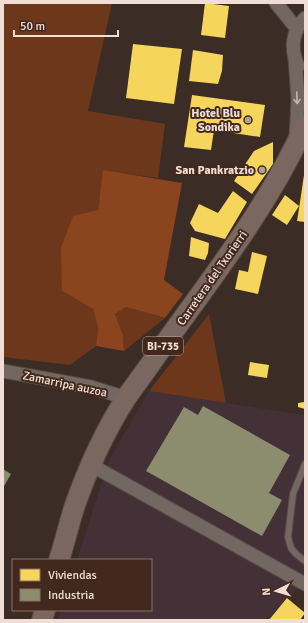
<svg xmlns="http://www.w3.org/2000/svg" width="308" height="623" font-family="Signika,sans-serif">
<rect width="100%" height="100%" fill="#3b2c25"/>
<polygon fill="#433137" points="149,391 305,415 305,583 287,598 269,620 58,620 61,610 151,610 151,560 77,560 109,460"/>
<g fill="#6d371b">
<polygon points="3,3 112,3 88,111 165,124 158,178 104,171 98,210 62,291 93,309 98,328 96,346 70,365 3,357"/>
<polygon points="126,307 165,318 124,351 123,335 115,314"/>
<polygon points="209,314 226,403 149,391"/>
</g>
<polygon fill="#8a441e" points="103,170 182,183 164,280 183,294 165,318 126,307 115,314 123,335 124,351 96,346 98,328 93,309 62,291 61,248 73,216 98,210"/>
<g fill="#f6d55c">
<polygon points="205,3 229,6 225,38 201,35"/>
<polygon points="133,44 182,49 174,104 126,98"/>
<polygon points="193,50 223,55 222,71 218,84 189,81"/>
<polygon points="192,95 265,105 260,137 214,130 211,150 184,147"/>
<polygon points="273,142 273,164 252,194 234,181 254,151"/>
<polygon points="304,175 305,222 297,221 300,202"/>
<polygon points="233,191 247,202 225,239 195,231 190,223 199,204 218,213"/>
<polygon points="285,195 299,206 287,225 272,215"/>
<polygon points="191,237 209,243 208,253 205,260 189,256"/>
<polygon points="252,252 267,256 258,294 235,289 239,270 248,272"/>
<polygon points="250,362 269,365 267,378 248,375"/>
<polygon points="304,399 305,409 298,407 298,403 304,402"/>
<polygon points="287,598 305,613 300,620 269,620"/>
</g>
<g fill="#8c8c6e">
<polygon points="203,406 290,455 269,493 282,500 262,536 146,471 184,407 198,415"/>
<polygon points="3,469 11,474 3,488"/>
</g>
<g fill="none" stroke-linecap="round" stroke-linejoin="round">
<defs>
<polyline id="service" points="305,464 293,494 288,537 291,548 296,554 305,561"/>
<g id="minor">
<polyline points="276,3 297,29"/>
<polyline points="295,59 298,99 296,137"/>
<path d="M298 66C290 49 292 31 305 18"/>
<polyline points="3,371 91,387 126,398"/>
<polyline points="91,465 305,584"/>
</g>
<g id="primary">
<path d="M59 560C65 542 69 523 75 505 88 468 105 431 126 398 138 381 151 364 163 346 214 275 269 205 305 125"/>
<polyline points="42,620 45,610"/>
</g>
</defs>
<use href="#service" stroke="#564943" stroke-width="8"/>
<use href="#minor" stroke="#564943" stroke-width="15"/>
<use href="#primary" stroke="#564943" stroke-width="22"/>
<use href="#service" stroke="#736861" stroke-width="6"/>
<use href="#minor" stroke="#736861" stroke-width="13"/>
<use href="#primary" stroke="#7a6860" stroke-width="20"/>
</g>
<defs><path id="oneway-shaft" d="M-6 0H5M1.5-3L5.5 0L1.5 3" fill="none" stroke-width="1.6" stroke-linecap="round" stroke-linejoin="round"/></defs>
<use stroke="#c4b5ad" href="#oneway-shaft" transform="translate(297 98) rotate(88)"/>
<g fill="#b1a098" stroke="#43291d" stroke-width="1.5">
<circle cx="248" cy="120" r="4"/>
<circle cx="262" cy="170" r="4"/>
</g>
<g text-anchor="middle" stroke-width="4" stroke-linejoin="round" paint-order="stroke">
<rect fill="#43291d" stroke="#bca89e" stroke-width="1" x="143" y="337" width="40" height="18" rx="3"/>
<g font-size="11" font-weight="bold" fill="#f0ded6">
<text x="163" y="350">BI-735</text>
</g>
<g font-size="12" font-weight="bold" fill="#f0ded6" stroke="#43291d" text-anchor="end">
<text x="240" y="117">Hotel Blu<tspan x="240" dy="14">Sondika</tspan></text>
<text x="254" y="174">San Pankratzio</text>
</g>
<g font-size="12" fill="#f0ded6" stroke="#43291d">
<text transform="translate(212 278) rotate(-55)" y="4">Carretera del Txorierri</text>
<text transform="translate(65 384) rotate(12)" y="4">Zamarripa auzoa</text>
</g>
</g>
<rect width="308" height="623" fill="none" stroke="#f0ded6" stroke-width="8"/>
<rect x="12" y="559" width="140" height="52" fill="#43291d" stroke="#887167"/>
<rect x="20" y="569" width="20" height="12" fill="#f6d55c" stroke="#887167"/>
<text x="48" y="579" font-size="12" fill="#f0ded6">Viviendas</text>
<rect x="20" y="589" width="20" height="12" fill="#8c8c6e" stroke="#887167"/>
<text x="48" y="599" font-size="12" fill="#f0ded6">Industria</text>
<g transform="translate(276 591) rotate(265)" stroke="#43291d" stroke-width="3" paint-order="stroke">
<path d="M0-3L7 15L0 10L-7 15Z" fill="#f0ded6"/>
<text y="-6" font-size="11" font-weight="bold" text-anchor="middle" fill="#f0ded6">N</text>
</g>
<path d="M14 30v6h104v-6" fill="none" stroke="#f0ded6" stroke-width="2"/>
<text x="20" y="30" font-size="12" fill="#f0ded6" stroke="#43291d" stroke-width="3" paint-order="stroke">50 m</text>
</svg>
